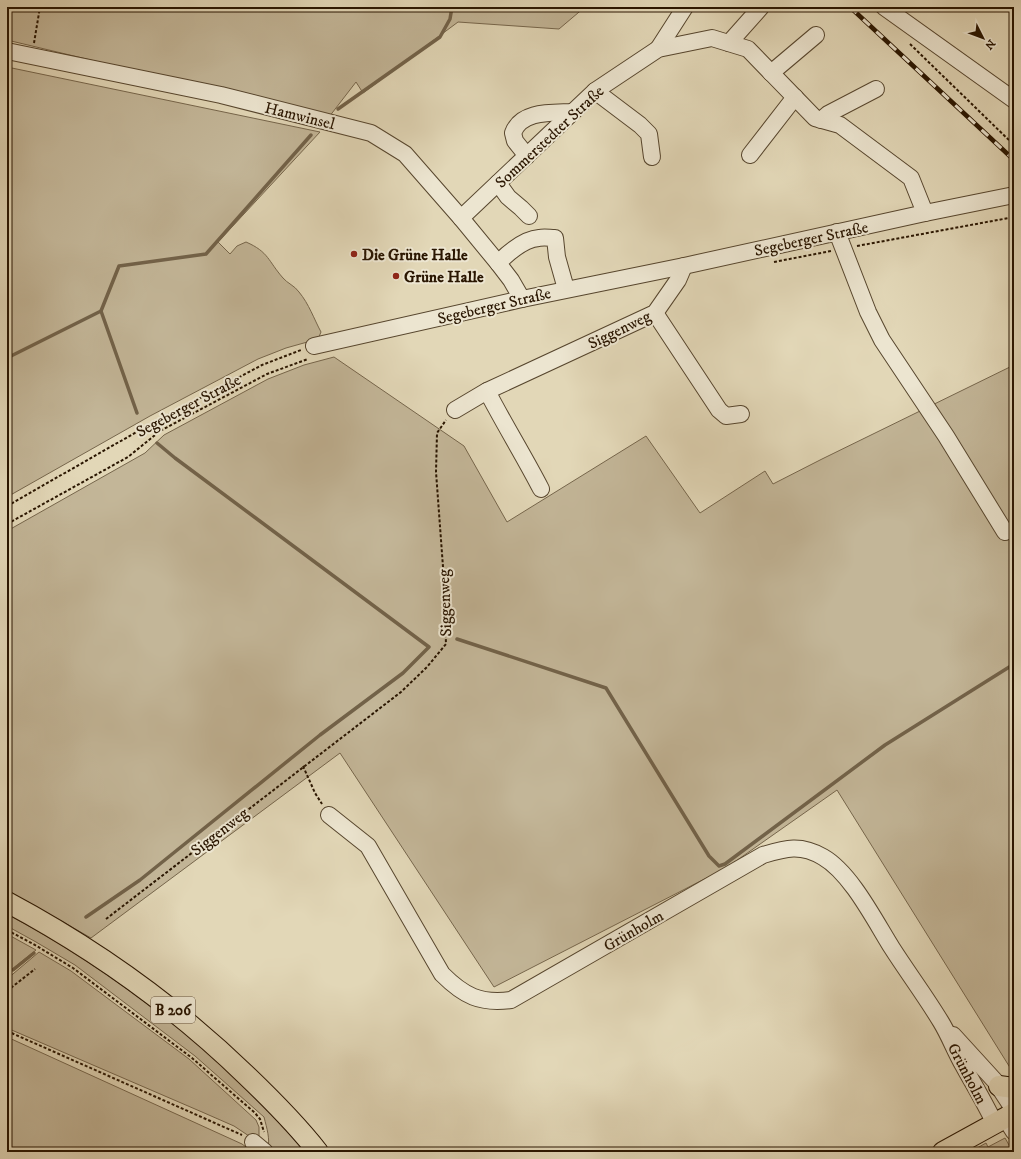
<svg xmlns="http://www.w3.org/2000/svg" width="1021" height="1159" font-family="'IM FELL DW Pica',serif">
<rect width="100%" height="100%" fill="#e2d7b7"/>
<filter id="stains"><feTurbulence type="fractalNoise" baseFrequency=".005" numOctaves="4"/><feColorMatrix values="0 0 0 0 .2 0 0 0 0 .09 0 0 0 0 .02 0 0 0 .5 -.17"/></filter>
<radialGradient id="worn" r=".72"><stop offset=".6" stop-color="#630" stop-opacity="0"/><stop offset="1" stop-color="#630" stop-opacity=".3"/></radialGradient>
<g fill="#c3b698" stroke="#76664c">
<polygon points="7,7 585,7 559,29 458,22 363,93 356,82 329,117 7,40"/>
<path d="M7 67 320 132 218 242 230 254 237 246 246 242C269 252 268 261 283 278 287 283 295 286 299 292 309 304 314 319 321 332L318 339 286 348 258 359 150 416 7 497Z"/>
<polygon points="334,357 464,446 507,522 646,436 700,513 765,471 773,484 822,459 1014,365 1014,1074 837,790 726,868 494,987 340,753 91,938 30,903 7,891 7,531 145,453 164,435 268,379 304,365"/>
<path d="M7 914C77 951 139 995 199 1045 222 1064 244 1083 265 1103 280 1118 293 1136 306 1152H269L268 1149C270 1138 267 1129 264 1117L195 1056 75 965 36 942 7 926Z"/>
<polygon points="7,934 36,950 7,973"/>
<polygon points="39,952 71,971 189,1059 256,1120 259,1127 259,1140 255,1140 234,1126 202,1112 7,1028 7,979"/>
<polygon points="7,1037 242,1144 253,1152 7,1152"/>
<polygon points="1005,1138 1013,1152 970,1152 986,1143 988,1147"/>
</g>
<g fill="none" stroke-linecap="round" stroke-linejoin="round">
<g stroke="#726249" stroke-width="3.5">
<polyline points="338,109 440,37 450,19 452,7"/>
<polyline points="7,358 101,311"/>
<polyline points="137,413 101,311 119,266 206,254 311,135"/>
<polyline points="457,639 606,688 709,856 719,866 725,864 885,745 1014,664"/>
<polyline points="86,917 140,880 320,735 403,673 429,647 175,458 157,443"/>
<polyline points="13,970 34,953"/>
</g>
<defs>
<g id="minor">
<polyline points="884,7 1014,100"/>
<polyline points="729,43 761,7"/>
<polyline points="658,49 685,7"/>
<polyline points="7,51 221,95 371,133 405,154 461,218 498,263 511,280 522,299"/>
<polyline points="771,73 816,35"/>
<polyline points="595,91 640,125 649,134 652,157"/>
<polyline points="821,120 828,114 876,89"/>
<polyline points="750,155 795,97"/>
<path d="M527 156 515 141 513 133C521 110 553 113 572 112"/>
<polyline points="498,183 508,197 521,208 529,216"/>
<polyline points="461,218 595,91 658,49 712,38 748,49 815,118 840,125 911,178 925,213"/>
<polyline points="837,232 868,312 882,340 946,436 1005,532"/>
<path d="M498 263C508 253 524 239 539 238 544 237 550 238 555 238L557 257 566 289"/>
<polyline points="655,313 719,410 726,416 741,414"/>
<polyline points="314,346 522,299 684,266 925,213 1014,195"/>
<path d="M487 391C504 424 524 456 541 489"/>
<polyline points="455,410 487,391 655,313 678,280 684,266"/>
<path d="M329 815 368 846 442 974C464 996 480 1004 511 1000L763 855C786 848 801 844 823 857 851 873 875 921 892 948 908 973 926 997 941 1022 949 1035 955 1051 963 1065 974 1085 985 1103 995 1124"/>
<polyline points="953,1035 995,1081 1014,1110"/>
<polyline points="1005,1118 1014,1132"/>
<polyline points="253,1142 265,1152"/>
</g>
<g id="major">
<path d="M7 902C95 949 176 1007 247 1076 272 1100 297 1125 318 1152"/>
<polyline points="999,1086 1014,1088"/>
<polyline points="943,1152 1014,1113"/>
</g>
</defs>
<use href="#minor" stroke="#57462e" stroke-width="18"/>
<use href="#major" stroke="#291500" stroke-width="22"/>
<g stroke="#291500" stroke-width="2" stroke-dasharray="3 2" stroke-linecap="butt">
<polyline points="34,43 40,7"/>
<polyline points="910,44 1014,145"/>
<polyline points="857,246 1014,217"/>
<polyline points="774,262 831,251"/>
<polyline points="7,506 140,430 262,365 301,350"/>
<polyline points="7,524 128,457 160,431 267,374 308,359"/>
<polyline points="303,766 315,793 322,804"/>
<polyline points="106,919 401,692 427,667 446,644 443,567 436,472 437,433 446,420"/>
<polyline points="7,930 35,945 73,968 192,1058 255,1113 260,1119 264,1132"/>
<polyline points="7,991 35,969"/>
<polyline points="7,1031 242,1135"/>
</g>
<use href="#minor" stroke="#ece5d0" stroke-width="16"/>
<use href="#major" stroke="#e2d7b7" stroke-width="20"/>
<defs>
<polyline id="rail" points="850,7 1014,160"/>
</defs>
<use href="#rail" stroke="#291500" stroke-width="4.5"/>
<use href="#rail" stroke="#ece5d0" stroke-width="3" stroke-dasharray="9" stroke-linecap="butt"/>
</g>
<g fill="#8f2418" stroke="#ece5d0" stroke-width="1.5">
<circle cx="354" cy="254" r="4"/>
<circle cx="396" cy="276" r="4"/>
</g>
<g text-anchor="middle" stroke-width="4" stroke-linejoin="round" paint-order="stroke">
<rect fill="#ece5d0" stroke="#64533e" stroke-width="1" x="151" y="997" width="44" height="26" rx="3"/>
<g font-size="15" font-weight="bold" fill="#291500">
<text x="173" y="1015">B 206</text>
</g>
<g font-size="16" fill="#291500" stroke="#ece5d0">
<text transform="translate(300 115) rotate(14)" y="6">Hamwinsel</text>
<text transform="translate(549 136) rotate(-43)" y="6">Sommerstedter Straße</text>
<text transform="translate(811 238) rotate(-12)" y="6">Segeberger Straße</text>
<text transform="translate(494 305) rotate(-13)" y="6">Segeberger Straße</text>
<text transform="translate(619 329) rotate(-26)" y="6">Siggenweg</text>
<text transform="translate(188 405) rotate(-28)" y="6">Segeberger Straße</text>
<text transform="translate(444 603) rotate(-92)" y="6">Siggenweg</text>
<text transform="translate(219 831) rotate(-38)" y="6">Siggenweg</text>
<text transform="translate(633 930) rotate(-30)" y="6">Grünholm</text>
<text transform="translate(968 1073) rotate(62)" y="6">Grünholm</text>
</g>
<g font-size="16" font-weight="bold" fill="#291500" stroke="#ece5d0" text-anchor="start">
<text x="362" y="260">Die Grüne Halle</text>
<text x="404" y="282">Grüne Halle</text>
</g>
</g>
<rect width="1021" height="1159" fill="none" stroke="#e2d7b7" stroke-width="24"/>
<rect x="8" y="8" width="1005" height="1143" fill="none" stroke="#291500" stroke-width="2"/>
<rect x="12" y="12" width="997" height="1135" fill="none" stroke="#291500"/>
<g transform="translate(983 38) rotate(132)" stroke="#ece5d0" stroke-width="3" paint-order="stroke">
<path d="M0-3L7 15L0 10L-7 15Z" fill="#291500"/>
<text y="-6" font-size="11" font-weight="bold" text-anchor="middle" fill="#291500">N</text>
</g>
<rect width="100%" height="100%" filter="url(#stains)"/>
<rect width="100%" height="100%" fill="url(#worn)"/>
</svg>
